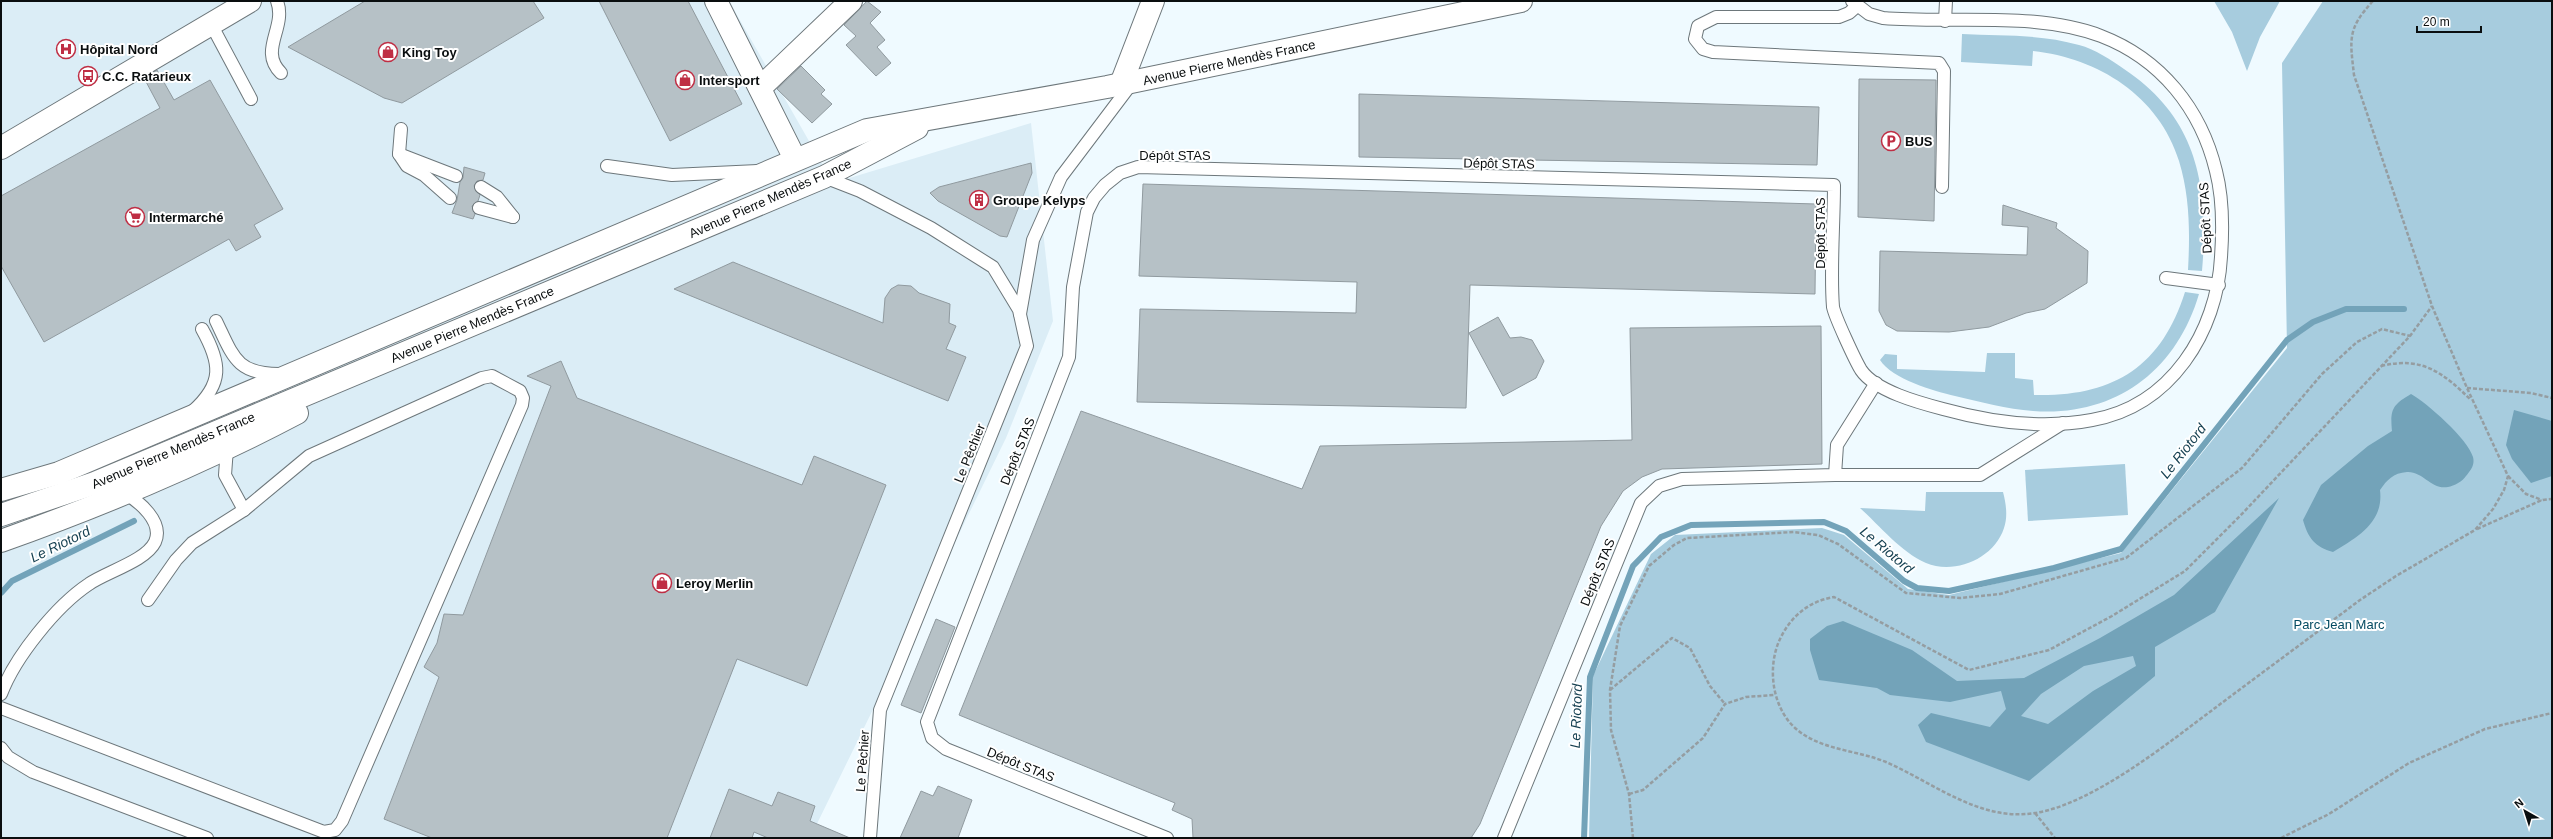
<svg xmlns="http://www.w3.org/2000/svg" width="2553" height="839" font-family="Helvetica,sans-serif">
<rect width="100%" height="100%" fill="#effaff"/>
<polygon fill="#dbedf6" points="1,1 729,1 833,183 1031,123 1053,321 1006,438 810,838 1,838"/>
<g fill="#a7ccde">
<polygon points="2214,1 2280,1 2260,37 2247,71 2232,32"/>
<polygon points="2323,1 2552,1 2552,838 1589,838 1593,676 1651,554 1675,535 1822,528 1844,535 1908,589 1949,595 2121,553 2287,348 2282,63"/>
<path d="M1962 34C2001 36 2041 34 2079 45 2095 49 2111 60 2124 69 2199 119 2209 188 2202 271L2188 270C2190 233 2190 197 2179 161 2159 96 2098 58 2033 51L2032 66 1961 62Z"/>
<path d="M2185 292 2199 294C2176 372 2114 417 2033 411 2007 409 1980 402 1955 396 1934 391 1892 379 1880 360L1885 354 1897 355V369L1985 372 1987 353H2015V378L2033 380 2034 395C2112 397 2161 368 2185 292Z"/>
<polygon points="2125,464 2128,515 2028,521 2025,470"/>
<path d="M1926 492H2003C2006 503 2008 517 2004 528 1994 559 1954 575 1926 563 1901 552 1880 526 1860 508L1925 511Z"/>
</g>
<g fill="#73a3b9" fill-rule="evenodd">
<path d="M2411 394C2427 403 2468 439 2473 457 2475 465 2471 470 2466 476 2463 481 2454 486 2448 487 2431 490 2423 471 2407 472 2393 473 2387 480 2380 490 2384 522 2358 537 2333 552 2315 547 2308 538 2303 520L2321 485 2368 446 2392 431C2390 410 2392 405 2411 394Z"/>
<polygon points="2514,410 2552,421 2552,476 2531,483 2512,459 2506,445"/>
<path d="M2279 498 2215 612 2155 647V676L2029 781 1926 742 1918 725 1931 713 1990 727 2006 709 2001 691 1950 702 1890 695 1877 688 1819 680 1810 650V639L1827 626 1843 621 1912 650 1957 681 2024 678 2100 638 2174 595ZM2133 656 2136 666 2093 691 2048 724 2021 716 2041 694 2084 666Z"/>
</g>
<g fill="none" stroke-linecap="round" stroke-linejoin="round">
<g stroke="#73a3b9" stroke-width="6">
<polyline points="1,593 12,581 134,521"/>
<polyline points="1584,838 1590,677 1633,566 1661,537 1691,525 1824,522 1846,531 1904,581 1917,588 1949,591 2054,568 2121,549 2287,340 2313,322 2346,309 2404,309"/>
</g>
</g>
<g fill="#b6c1c6" stroke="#909a9f">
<polygon points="365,1 533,1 544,18 402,103 384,98 288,47"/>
<polygon points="599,1 688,1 742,104 670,141"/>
<polygon points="867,1 881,12 870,23 885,40 877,47 891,63 876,76 846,45 856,36 844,25"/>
<polygon points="801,66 825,90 821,94 832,104 812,123 777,89"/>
<polygon points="157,70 174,100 210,80 283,209 254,225 261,237 236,251 229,239 44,342 1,266 1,196 160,108 144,78"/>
<polygon points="1859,79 1936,80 1934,221 1858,217"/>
<polygon points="1359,94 1819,107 1817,165 1359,157"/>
<polygon points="1031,163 1032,173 1007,237 1000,236 938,201 930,193 939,187"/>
<polygon points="464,167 485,173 483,180 477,181 474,186 480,195 478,201 472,206 475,214 473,219 452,213 457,200 460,182 463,178"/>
<polygon points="1143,184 1816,204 1815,294 1470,285 1466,408 1137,402 1140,309 1356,313 1357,282 1139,276"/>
<polygon points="2003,205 2057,223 2056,228 2088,251 2087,283 2045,309 2026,313 1989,327 1949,332 1897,331 1886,325 1879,311 1880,251 2027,255 2028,227 2002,225"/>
<polygon points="733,262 883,323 885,298 891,289 898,285 911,286 919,293 950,304 949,323 956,326 946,349 966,357 948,401 674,289"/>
<polygon points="1498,317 1510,338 1521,337 1532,340 1544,361 1536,378 1503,396 1469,333"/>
<polygon points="1821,326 1822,464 1662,469 1642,477 1623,491 1601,526 1480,824 1471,838 1193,838 1192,819 1172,810 1175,803 959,715 1081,411 1302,489 1320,446 1632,440 1630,328"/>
<polygon points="561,361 577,398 802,485 814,456 886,485 807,686 737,659 667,838 432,838 384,819 439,677 424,667 437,643 444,614 463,615 551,386 527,376"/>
<polygon points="936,619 955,627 921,713 901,705"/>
<polygon points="938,786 972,800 958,838 900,838 921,791 933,796"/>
<polygon points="729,789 772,806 778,792 815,806 810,821 850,838 768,838 754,832 752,838 710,838"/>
</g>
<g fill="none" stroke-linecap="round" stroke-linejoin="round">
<defs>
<g id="service">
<path d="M277 1C287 28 258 50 281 73"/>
<polyline points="1857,6 1849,13 1839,17 1716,17 1698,26 1695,39 1703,49 1713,52 1939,63 1944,71 1942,187"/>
<polyline points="1945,21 1946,1"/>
<polyline points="211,24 251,99"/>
<polyline points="401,129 399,154 407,166 424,175 450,198"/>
<polyline points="399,154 456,176"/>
<polyline points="607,166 672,175 758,171"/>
<polyline points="824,177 860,191 931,228 993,267 1019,310 1027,346 880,710 870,838"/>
<polyline points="481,187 497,197 513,217"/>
<polyline points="479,208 513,217"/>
<polyline points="2166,278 2219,285"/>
<polyline points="1020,314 1033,240 1061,177 1132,83"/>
<path d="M216 321C233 356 236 374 279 374"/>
<path d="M193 411C224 383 221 363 202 329"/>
<polyline points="227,448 225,475 244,510"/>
<polyline points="1835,475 1980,475 2063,423"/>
<path d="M1 694C15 657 56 606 89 584 106 572 146 561 155 542 164 522 139 501 124 493"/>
<polyline points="1,708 324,832 335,830 342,821 522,405 523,398 520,391 492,376 482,378 309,456 244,510 192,543 176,560 148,600"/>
<polyline points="1,748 8,757 33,772 207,838"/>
<path d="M1167 838 946 749 932 738 927 722 1069 357 1073 287 1087 212 1094 198 1105 185 1120 173 1138 167 1834 185C1834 223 1830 270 1833 307 1835 317 1855 360 1861 370 1875 391 1920 403 1943 409 1990 422 2044 429 2092 420 2171 406 2217 332 2221 257 2223 229 2223 198 2216 171 2201 109 2161 59 2101 36 2036 11 1952 24 1883 18L1869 14 1852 1"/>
<polyline points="1504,838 1641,503 1659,486 1682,479 1835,475 1837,445 1876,383"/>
</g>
<g id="minor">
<polyline points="716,1 795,159"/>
<polyline points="1121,84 1153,1"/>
<polyline points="760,88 851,1"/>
</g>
<polyline id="tertiary" points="1,148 250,1"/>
<g id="secondary">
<polyline points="1,490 59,473 867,130 1107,87 1521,1"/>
<polyline points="1,515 95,483 824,177 917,128"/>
<path d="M1 541C102 505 202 463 297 413"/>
</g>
</defs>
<use href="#service" stroke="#6d777b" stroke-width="14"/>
<use href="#minor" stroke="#6d777b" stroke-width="24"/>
<use href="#tertiary" stroke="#6d777b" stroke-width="24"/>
<use href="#secondary" stroke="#6d777b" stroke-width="24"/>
<g stroke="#959da1" stroke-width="2.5" stroke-dasharray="4 2" stroke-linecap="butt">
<path d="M2373 1C2347 29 2350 39 2354 75L2432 306 2467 388 2508 476 2504 490 2493 509 2475 530 2396 576 2360 600C2312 636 2263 672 2215 708 2168 743 2093 804 2035 813 1980 822 1934 783 1886 762 1857 750 1818 750 1794 727 1771 705 1767 664 1781 637 1792 615 1810 601 1834 597L1969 670 2049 650 2112 616 2185 571 2240 516 2410 336 2432 306"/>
<path d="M2381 366C2423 356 2443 373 2471 400"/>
<polyline points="2467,388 2531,393 2552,398"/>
<polyline points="2508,476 2526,494 2542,500"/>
<polyline points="2477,529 2542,500 2552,499"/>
<polyline points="1610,690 1672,638 1690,648 1710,686 1725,704"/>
<polyline points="1629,794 1643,790 1703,738 1725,704 1746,697 1774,695"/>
<polyline points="2035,813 2055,838"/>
<polyline points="1633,838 1629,794 1611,730 1610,690 1620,626 1649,566 1674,545 1687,538 1794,532 1818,535 1838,544 1906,593 1960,598 2000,594 2126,558 2242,468 2322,374 2357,342 2382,329 2410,336"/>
<polyline points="2281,838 2329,814 2409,763 2485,729 2552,713"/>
</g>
<use href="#service" stroke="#fff" stroke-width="12"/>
<use href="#minor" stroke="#fff" stroke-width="22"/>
<use href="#tertiary" stroke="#fff" stroke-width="22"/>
<use href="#secondary" stroke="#fff" stroke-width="22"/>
</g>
<defs>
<symbol id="hospital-ring" viewBox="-11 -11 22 22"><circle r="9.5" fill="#fff" stroke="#bf2e44" stroke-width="1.5"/><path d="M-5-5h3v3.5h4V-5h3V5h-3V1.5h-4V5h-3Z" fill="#bf2e44"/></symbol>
<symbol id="shop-ring" viewBox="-11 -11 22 22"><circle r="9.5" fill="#fff" stroke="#bf2e44" stroke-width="1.5"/><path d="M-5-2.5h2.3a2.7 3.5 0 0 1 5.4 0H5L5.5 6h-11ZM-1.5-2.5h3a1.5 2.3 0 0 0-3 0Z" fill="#bf2e44"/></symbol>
<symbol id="bus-ring" viewBox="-11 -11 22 22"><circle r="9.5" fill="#fff" stroke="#bf2e44" stroke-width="1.5"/><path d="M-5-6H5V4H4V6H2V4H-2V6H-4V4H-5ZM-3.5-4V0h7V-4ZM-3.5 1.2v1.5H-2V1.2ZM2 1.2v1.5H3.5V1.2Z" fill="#bf2e44"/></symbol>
<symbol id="parking-ring" viewBox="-11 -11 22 22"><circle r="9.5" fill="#fff" stroke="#bf2e44" stroke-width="1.5"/><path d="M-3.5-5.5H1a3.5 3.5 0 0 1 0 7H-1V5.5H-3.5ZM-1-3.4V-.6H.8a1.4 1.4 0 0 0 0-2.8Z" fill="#bf2e44"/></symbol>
<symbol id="building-ring" viewBox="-11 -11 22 22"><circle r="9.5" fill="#fff" stroke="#bf2e44" stroke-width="1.5"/><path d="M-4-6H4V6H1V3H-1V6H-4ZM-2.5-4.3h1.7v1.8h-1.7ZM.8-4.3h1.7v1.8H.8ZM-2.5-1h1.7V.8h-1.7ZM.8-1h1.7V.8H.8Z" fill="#bf2e44"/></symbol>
<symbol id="supermarket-ring" viewBox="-11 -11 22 22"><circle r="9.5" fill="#fff" stroke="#bf2e44" stroke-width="1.5"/><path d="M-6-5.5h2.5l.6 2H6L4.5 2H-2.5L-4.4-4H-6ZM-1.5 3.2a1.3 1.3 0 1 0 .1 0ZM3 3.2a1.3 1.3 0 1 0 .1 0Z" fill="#bf2e44"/></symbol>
</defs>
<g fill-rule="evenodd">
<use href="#hospital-ring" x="55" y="38" width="22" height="22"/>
<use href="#shop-ring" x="377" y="41" width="22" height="22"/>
<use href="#bus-ring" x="77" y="65" width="22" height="22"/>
<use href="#shop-ring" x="674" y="69" width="22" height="22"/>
<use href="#parking-ring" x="1880" y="130" width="22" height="22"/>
<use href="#building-ring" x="968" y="189" width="22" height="22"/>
<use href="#supermarket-ring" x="124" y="206" width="22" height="22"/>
<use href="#shop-ring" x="651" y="572" width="22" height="22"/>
</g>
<g text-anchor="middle" stroke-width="4" stroke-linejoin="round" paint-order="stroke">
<g font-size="13" font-weight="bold" fill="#0a0e0f" stroke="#fff" text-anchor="start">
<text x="80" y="54">Hôpital Nord</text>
<text x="402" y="57">King Toy</text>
<text x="102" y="81">C.C. Ratarieux</text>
<text x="699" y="85">Intersport</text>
<text x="1905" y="146">BUS</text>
<text x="993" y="205">Groupe Kelyps</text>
<text x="149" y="222">Intermarché</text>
<text x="676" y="588">Leroy Merlin</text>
</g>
<g font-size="13" fill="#0a0e0f" stroke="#fff">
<text transform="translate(1229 62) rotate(-12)" y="5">Avenue Pierre Mendès France</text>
<text x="1175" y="160">Dépôt STAS</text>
<text transform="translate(1499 163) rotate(1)" y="5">Dépôt STAS</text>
<text transform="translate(770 198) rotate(-24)" y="5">Avenue Pierre Mendès France</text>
<text transform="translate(2205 218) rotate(-93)" y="5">Dépôt STAS</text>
<text transform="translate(1820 233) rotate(-90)" y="5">Dépôt STAS</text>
<text transform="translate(472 324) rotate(-23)" y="5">Avenue Pierre Mendès France</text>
<text transform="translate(173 450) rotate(-23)" y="5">Avenue Pierre Mendès France</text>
<text transform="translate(1017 451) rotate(-68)" y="5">Dépôt STAS</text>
<text transform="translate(969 453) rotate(-68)" y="5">Le Pêchier</text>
<text transform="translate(1597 572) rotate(-68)" y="5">Dépôt STAS</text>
<text transform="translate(862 761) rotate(-86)" y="5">Le Pêchier</text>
<text transform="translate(1021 764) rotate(22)" y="5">Dépôt STAS</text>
</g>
<g font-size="13" fill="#044b62" stroke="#fff">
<text x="2339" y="629">Parc Jean Marc</text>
</g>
<g font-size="14" font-style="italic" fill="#143f50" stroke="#fff">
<text transform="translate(2183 451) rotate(-52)" y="5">Le Riotord</text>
<text transform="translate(60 544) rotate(-26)" y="5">Le Riotord</text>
<text transform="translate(1887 550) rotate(40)" y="5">Le Riotord</text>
<text transform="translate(1576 716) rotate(-88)" y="5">Le Riotord</text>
</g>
</g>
<rect width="2553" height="839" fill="none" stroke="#0a0e0f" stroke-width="4"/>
<g transform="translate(2525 811) rotate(321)" stroke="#ffffff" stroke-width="3" paint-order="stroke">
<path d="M0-3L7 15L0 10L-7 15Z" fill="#0a0e0f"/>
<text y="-6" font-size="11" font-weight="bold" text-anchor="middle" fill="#0a0e0f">N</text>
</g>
<path d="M2417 26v6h64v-6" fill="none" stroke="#0a0e0f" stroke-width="2"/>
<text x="2423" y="26" font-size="12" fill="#0a0e0f" stroke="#ffffff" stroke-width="3" paint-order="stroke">20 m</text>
</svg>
